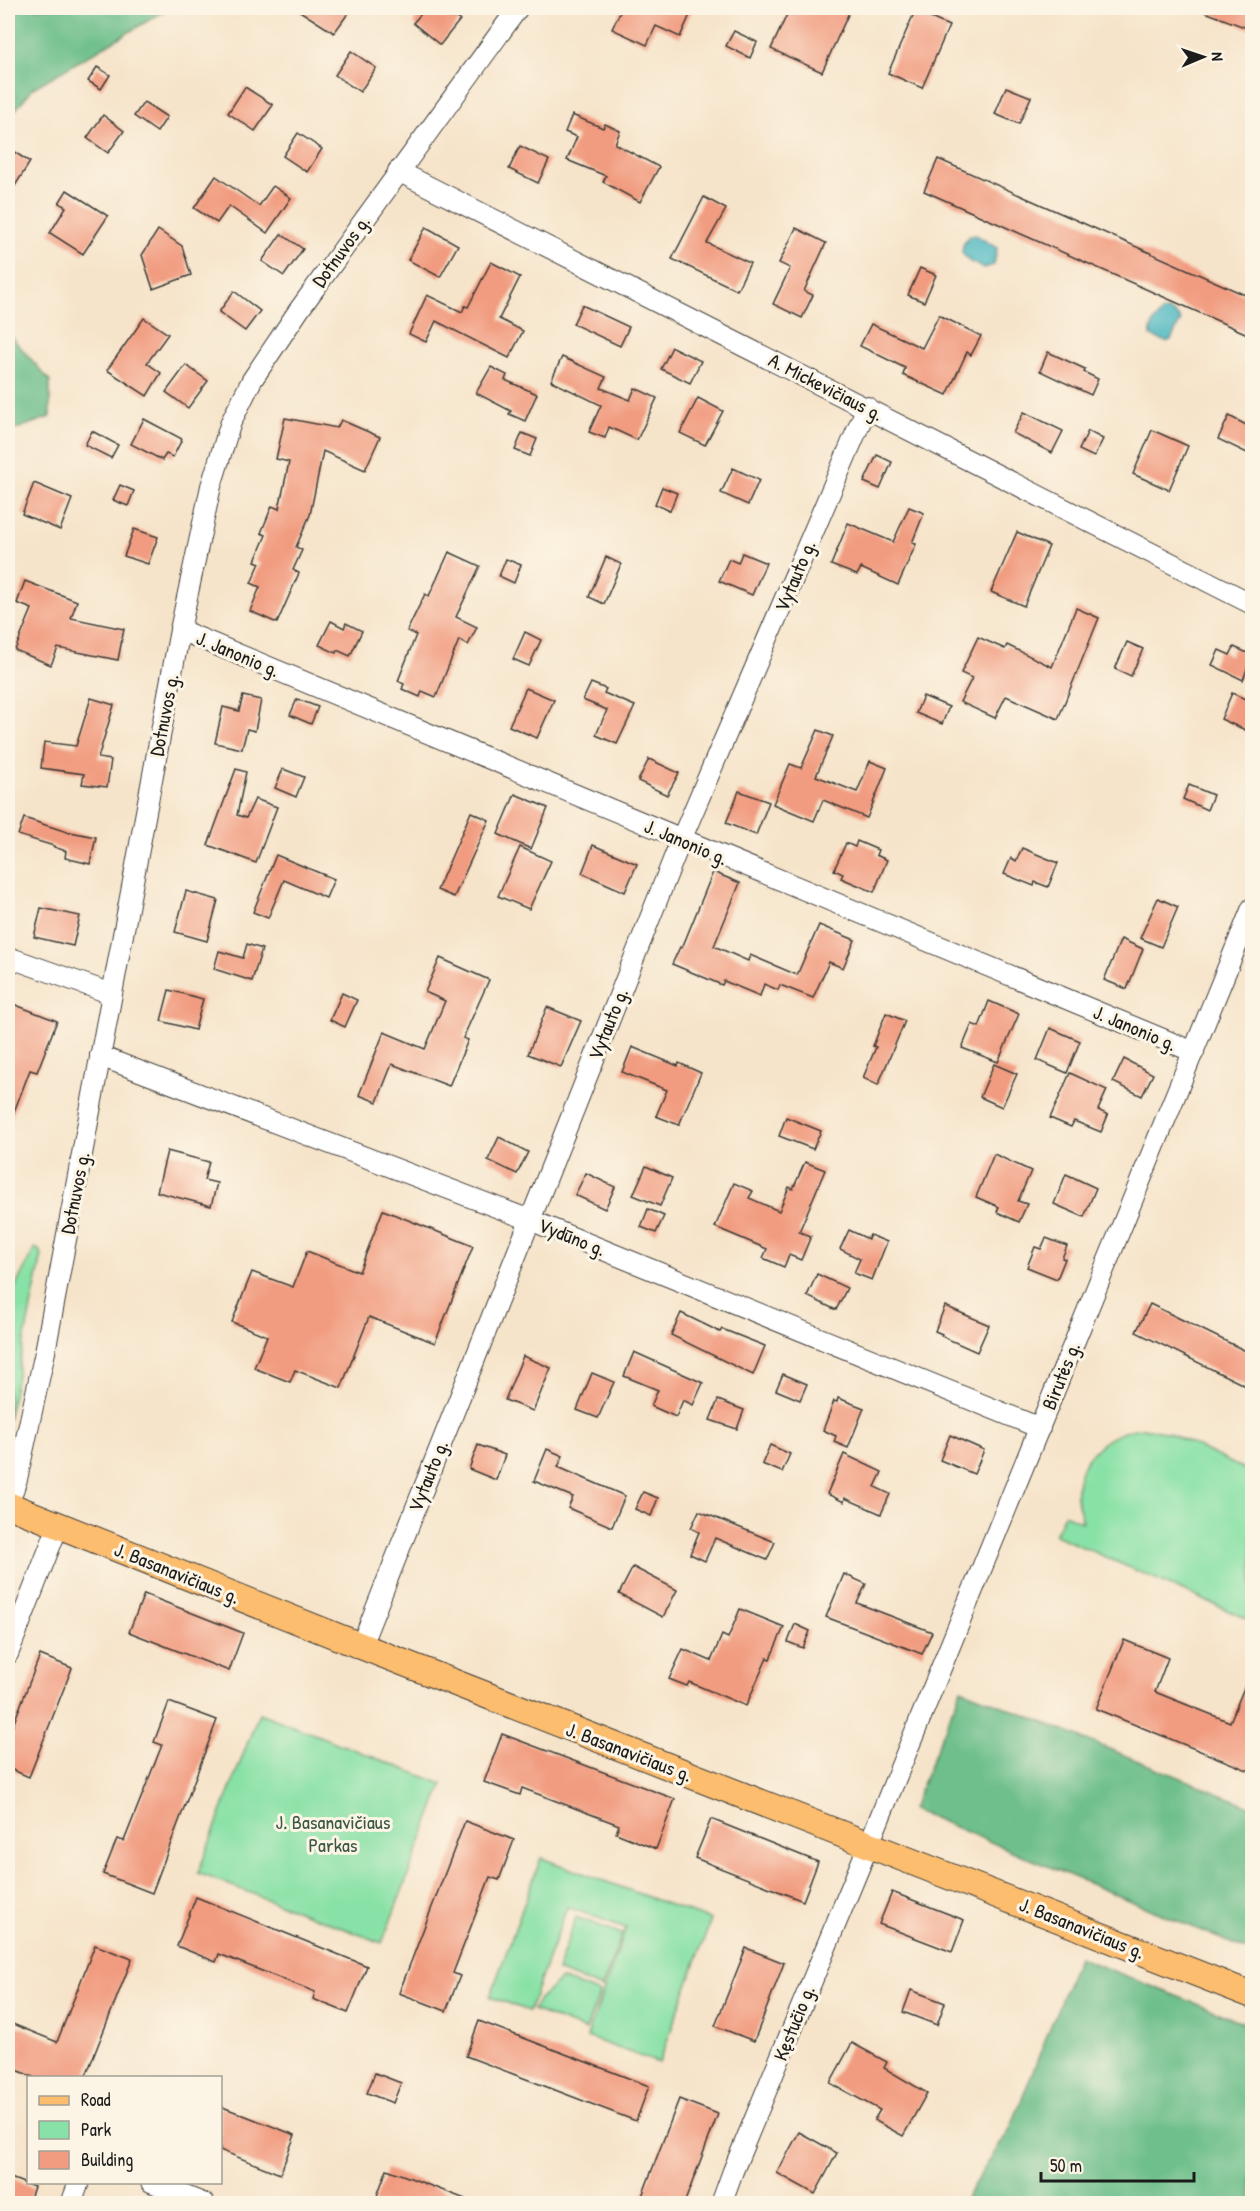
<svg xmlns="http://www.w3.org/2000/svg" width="1260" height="2211" font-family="'Patrick Hand',sans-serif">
<rect width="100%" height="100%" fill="#fcf5e5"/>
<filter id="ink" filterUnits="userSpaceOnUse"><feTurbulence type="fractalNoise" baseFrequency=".0167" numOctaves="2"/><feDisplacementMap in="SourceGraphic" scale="12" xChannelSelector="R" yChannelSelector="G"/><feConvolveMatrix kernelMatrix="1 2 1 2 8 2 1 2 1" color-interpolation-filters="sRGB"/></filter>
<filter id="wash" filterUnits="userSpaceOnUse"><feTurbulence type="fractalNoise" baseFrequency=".008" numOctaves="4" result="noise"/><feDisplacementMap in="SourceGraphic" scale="24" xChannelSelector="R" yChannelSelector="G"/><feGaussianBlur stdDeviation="1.35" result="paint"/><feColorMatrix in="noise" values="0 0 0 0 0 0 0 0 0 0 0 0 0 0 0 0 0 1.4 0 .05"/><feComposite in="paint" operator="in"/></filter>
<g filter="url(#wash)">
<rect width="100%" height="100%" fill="#f6e4ca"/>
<g fill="#88e1a6" stroke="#527e61" stroke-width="1.5">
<polygon points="35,1248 39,1250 42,1255 8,1419 8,1296 12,1293"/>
<path d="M1143 1428 1169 1433 1252 1473V1621L1055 1535 1064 1514 1083 1522C1082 1516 1079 1510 1078 1504 1070 1463 1105 1431 1143 1428Z"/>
<polygon points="259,1713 443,1784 382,1943 198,1873"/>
<polygon points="541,1858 711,1920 659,2063 587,2037 626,1928 567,1907 529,2011 490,1997"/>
<polygon points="576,1917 622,1934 602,1988 557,1971"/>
<polygon points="561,1979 600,1993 586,2030 533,2010 539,1999"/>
</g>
<g fill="#6ebf8b" stroke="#456e54" stroke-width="1.5">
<polygon points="8,8 170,8 33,88 8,119"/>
<polygon points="8,333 50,381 50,417 8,432"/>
<polygon points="961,1689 1252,1807 1252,1952 912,1809"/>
<polygon points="1078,1957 1252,2026 1252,2203 962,2203 1010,2129"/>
</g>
<g fill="#47b6c1" stroke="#32696e" stroke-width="1.5">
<polygon points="976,235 997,248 994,265 984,268 970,262 962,253 963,245 969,236"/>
<path d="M1168 311 1175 314 1181 320 1171 340 1166 342 1151 336C1149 327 1156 319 1162 312Z"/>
</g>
<g id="blocks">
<g fill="#f19c80">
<polygon points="295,8 352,8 334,33"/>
<polygon points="426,8 443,8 460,20 440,45 413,23"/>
<polygon points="622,8 693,8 680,37 656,26 647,45 612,29"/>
<polygon points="790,8 851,8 822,72 771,49"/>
<polygon points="1197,8 1252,8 1252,30 1197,9"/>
<polygon points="915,11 949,26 922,88 888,73"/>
<polygon points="734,31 757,42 750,58 726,46"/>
<polygon points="351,51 376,68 360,92 335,75"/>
<polygon points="97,67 110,75 101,89 88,81"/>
<polygon points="245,87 273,105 255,131 228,113"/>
<polygon points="1006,87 1031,97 1019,124 995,114"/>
<polygon points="144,102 167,117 157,132 134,116"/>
<polygon points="103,115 124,131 108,153 87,138"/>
<polygon points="572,115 603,128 605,124 620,131 615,144 659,167 640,202 603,182 606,176 567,160 577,137 565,132"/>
<polygon points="298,133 322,149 307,172 283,156"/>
<polygon points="520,146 549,160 538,183 509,169"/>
<polygon points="8,148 30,162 8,197"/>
<polygon points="938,159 1252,298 1252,336 924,191"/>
<polygon points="216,176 259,206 273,186 291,198 267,233 229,206 217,223 194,208"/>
<polygon points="67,190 108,216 83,254 50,233 66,207 59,203"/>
<polygon points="704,197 726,209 707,243 750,263 737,290 672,259"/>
<polygon points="426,227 458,245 440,277 408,260"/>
<polygon points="796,228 826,243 804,291 813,295 802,318 773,304 790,268 779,263"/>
<polygon points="158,230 182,246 191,275 153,289 142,255"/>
<polygon points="281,234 303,249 284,276 262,261"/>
<polygon points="491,262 520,277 499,319 523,331 509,358 436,321 426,342 409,334 427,295 462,312 465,306 468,307"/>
<polygon points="920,268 936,275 924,302 908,295"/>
<polygon points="234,291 260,311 245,331 219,312"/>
<polygon points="582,305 629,327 620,346 573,324"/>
<polygon points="939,315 981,336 971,355 967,352 947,395 903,375 905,368 860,346 871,324 922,348"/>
<polygon points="144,318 168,334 147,363 161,373 147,396 107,370"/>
<polygon points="672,347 701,361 690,383 661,369"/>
<polygon points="1048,352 1085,369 1084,372 1098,379 1091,395 1040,371"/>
<polygon points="562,357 606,377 601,388 630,400 635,388 657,398 637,440 609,427 605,438 589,432 601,405 551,381"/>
<polygon points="186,365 208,381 188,408 166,392"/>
<polygon points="491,367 507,375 505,380 537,394 525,421 509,414 511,411 476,393"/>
<polygon points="698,398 723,411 705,445 680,433"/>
<polygon points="1024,412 1063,431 1052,453 1013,433"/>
<polygon points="1229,416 1252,428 1252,441 1247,453 1218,439"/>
<polygon points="285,418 337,428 341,420 380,437 365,470 323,451 310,515 296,547 302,550 293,570 299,573 277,623 250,611 260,587 251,583 260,563 255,561 266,535 261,533 272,506 279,509 289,462 276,459"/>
<polygon points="144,419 182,439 173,457 166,454 162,460 131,444"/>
<polygon points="1152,430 1188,446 1169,490 1133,474"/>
<polygon points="92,431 118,445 111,458 85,445"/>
<polygon points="1088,431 1103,439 1094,457 1079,450"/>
<polygon points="522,433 537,439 530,456 515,450"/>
<polygon points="877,455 892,462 880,489 864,482"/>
<polygon points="733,468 759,480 748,505 721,493"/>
<polygon points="34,483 72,499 60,530 22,514"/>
<polygon points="120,485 134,491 128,506 113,500"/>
<polygon points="662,487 677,493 670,511 655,504"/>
<polygon points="909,507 924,513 912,543 916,544 898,585 861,568 857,575 831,565 848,523 893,542"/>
<polygon points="134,529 158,537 148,564 124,556"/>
<polygon points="1017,532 1049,546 1024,606 991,592"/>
<polygon points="449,552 480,566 456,617 477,627 468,645 459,640 436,697 422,691 420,697 402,689 404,684 398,681 416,635 407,631 425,594 429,596"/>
<polygon points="742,553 766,563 752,595 719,581 729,559 738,563"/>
<polygon points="606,557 621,564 604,604 589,597"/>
<polygon points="506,559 521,565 514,583 499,576"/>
<polygon points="25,581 77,601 71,618 124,629 118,660 58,648 51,665 15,650 32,609 17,603"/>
<polygon points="1076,608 1099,618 1058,719 1006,696 995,718 960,702 972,678 961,673 978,637 1005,649 1007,645 1052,667"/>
<polygon points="331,621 344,628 346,623 362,631 350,656 337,650 336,653 319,645"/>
<polygon points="525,632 541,640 529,666 513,659"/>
<polygon points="1127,642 1143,649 1131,676 1115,669"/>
<polygon points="1234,647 1252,655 1243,680 1212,665 1219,650 1230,655"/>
<polygon points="591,683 606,689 604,693 635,706 617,744 596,735 607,710 583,700"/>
<polygon points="526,688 554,700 537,738 509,726"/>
<polygon points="1232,693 1252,702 1252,733 1221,719"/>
<polygon points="243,696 261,700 255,731 247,729 242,749 215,743 223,707 239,711"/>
<polygon points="923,696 949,707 942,724 916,713"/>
<polygon points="91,698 114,705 98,758 111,760 107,787 82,784 84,774 41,768 44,742 76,746"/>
<polygon points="297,699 318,707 311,724 290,715"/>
<polygon points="818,730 833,736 816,776 857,792 870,761 887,768 867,818 823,800 814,821 773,804 790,764 801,768"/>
<polygon points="649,759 679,773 667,795 638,781"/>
<polygon points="236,769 246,772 237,815 246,818 255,799 277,807 256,863 208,845"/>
<polygon points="283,769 304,777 296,797 275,788"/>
<polygon points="1189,785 1213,795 1207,810 1183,799"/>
<polygon points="739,791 769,802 756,835 726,823"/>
<polygon points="515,794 548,808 531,849 498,834"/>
<polygon points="471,812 489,820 454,897 437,890"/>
<polygon points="24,818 70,833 70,832 96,837 90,864 65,858 66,851 54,847 54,846 18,835"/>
<polygon points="857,841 878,850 876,855 887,860 874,892 841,878 843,874 834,870 846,843 855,847"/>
<polygon points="593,845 637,864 625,892 582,873"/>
<polygon points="520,847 551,861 529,909 498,896"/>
<polygon points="1022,848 1058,863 1048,887 1035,882 1034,886 1004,874 1011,858 1016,861"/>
<polygon points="276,855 334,879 326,898 284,880 268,918 253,912"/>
<polygon points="713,872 740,883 714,946 748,961 750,955 797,975 819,925 855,940 843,968 829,962 813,998 780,985 778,990 764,984 760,996 724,981 722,985 672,964 680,947 682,948"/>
<polygon points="186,891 218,900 207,941 175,932"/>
<polygon points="1158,898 1178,907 1161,947 1140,938"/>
<polygon points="41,908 80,916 73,946 34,937"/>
<polygon points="1121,939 1143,949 1127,989 1104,980"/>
<polygon points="247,944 262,949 252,981 214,969 219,951 243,958"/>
<polygon points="440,958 489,980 463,1038 468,1040 449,1086 392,1064 377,1102 359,1095 384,1032 425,1049 445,1001 425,992"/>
<polygon points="169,990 203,999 195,1030 161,1021"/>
<polygon points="342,993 357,1000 345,1027 330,1020"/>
<polygon points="989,1001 1019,1014 998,1062 962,1048 972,1024 979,1027"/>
<polygon points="8,1002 57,1021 37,1072 30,1070 9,1125"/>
<polygon points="547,1007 581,1021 561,1067 528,1054"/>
<polygon points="886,1013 905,1021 878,1085 863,1078 876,1047 873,1046"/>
<polygon points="1050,1028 1080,1041 1067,1073 1037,1060"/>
<polygon points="632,1047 678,1066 679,1063 701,1073 679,1125 656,1116 667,1090 622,1072"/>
<polygon points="1124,1059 1153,1074 1142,1096 1113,1082"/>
<polygon points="994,1064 1017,1074 1002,1107 980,1097"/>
<polygon points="1070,1073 1107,1090 1098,1110 1108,1115 1101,1132 1074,1121 1071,1127 1050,1118"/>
<polygon points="786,1117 821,1131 813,1149 779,1136"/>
<polygon points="499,1137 528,1152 517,1174 488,1160"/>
<polygon points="167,1151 209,1162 204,1180 217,1183 211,1206 157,1192"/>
<polygon points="994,1154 1031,1171 1018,1201 1027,1204 1019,1222 997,1212 999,1207 976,1197"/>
<polygon points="805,1162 825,1170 799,1232 811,1236 801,1260 789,1255 784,1267 763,1258 767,1249 715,1227 734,1183 753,1191 749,1198 779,1211 789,1187 793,1189"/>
<polygon points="646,1166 672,1178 660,1206 633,1195"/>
<polygon points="586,1173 615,1187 605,1209 575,1195"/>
<polygon points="1066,1174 1096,1188 1084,1217 1054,1204"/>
<polygon points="648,1209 664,1216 656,1233 641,1227"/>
<polygon points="383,1210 473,1246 435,1343 369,1317 341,1388 295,1370 290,1382 254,1368 267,1336 232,1322 252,1272 293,1287 307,1251 359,1272"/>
<polygon points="849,1230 868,1239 870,1235 887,1242 872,1280 854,1273 860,1259 840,1249"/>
<polygon points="1046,1238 1067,1246 1062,1258 1065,1259 1057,1279 1027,1267 1035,1247 1041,1249"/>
<polygon points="817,1274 847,1288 836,1310 807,1296"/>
<polygon points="1150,1304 1252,1354 1252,1389 1136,1332"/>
<polygon points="945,1306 989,1325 977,1352 941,1336 942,1334 935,1331"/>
<polygon points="681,1313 720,1332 722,1329 765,1346 753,1375 671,1335"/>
<polygon points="634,1352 703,1383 693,1405 683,1400 676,1417 651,1406 658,1390 624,1376"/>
<polygon points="523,1356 551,1368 533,1411 505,1400"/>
<polygon points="592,1373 614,1382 598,1418 577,1410"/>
<polygon points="783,1374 807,1384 800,1400 776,1390"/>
<polygon points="838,1398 864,1408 848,1448 834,1442 836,1436 823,1430 834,1401 837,1402"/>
<polygon points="718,1400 744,1410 737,1429 710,1420"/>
<polygon points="950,1435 984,1450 974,1474 940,1460"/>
<polygon points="478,1445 505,1455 496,1480 469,1469"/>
<polygon points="770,1445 790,1454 782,1472 762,1464"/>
<polygon points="547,1449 563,1456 558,1467 625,1496 612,1527 568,1508 573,1497 534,1481"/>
<polygon points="844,1454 882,1472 875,1487 890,1494 881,1514 845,1498 844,1502 827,1494"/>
<polygon points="643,1492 658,1498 651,1516 635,1509"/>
<polygon points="699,1511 775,1542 767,1560 715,1538 705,1561 690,1554 699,1532 691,1528"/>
<polygon points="633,1567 677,1590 663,1617 619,1594"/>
<polygon points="844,1574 866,1584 857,1603 932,1632 922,1654 826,1617"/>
<polygon points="144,1594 243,1633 229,1671 129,1632"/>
<polygon points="740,1609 784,1627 770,1659 767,1658 746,1706 689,1682 687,1686 669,1679 683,1649 711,1661 722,1635 728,1638"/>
<polygon points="795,1624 810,1631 803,1648 788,1642"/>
<polygon points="1124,1640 1168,1658 1155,1692 1230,1722 1252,1668 1252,1772 1096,1709"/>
<polygon points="40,1655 72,1668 29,1777 8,1768 8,1738"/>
<polygon points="169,1702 217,1720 152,1893 103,1874 117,1839 124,1841 162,1745 154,1742"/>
<polygon points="502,1734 675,1799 656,1849 616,1833 619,1825 522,1788 520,1795 484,1782"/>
<polygon points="711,1819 818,1862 803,1901 695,1858"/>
<polygon points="465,1821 514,1840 499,1880 490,1877 453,1973 460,1976 446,2011 399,1993"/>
<polygon points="892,1892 964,1920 952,1952 879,1924"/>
<polygon points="196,1897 367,1966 348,2013 313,1999 315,1992 219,1954 216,1962 177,1946"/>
<polygon points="95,1945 132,1959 85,2078 35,2078 8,2066 8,2022 57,2042"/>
<polygon points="746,1948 784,1963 754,2041 715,2026"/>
<polygon points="911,1990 945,2003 937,2025 903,2012"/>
<polygon points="479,2021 649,2086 636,2121 466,2056"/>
<polygon points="852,2043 887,2062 884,2068 927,2093 903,2136 874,2120 880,2110 830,2083"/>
<polygon points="375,2073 401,2083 393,2103 367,2093"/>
<polygon points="679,2099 718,2114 684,2204 639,2204"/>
<polygon points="220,2106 295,2135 280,2174 220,2150"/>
<polygon points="799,2132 837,2153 815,2194 777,2173"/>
<polygon points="387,2169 473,2202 473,2204 374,2204"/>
<polygon points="8,2177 34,2187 28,2204 8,2204"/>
</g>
</g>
</g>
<g filter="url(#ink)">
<use href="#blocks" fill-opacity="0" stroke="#3d3a36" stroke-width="1.5"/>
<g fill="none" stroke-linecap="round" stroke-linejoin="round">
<defs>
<g id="minor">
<polyline points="398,171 1252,604"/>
<polyline points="180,630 1194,1052"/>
<polyline points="8,957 112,994"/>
<polyline points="100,1056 530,1220 1040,1428"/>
<polyline points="8,1505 17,1479 45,1352 180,630 211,486 231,422 252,380 299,310 518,8"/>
<polyline points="361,1646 681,840 867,407"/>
<polyline points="8,1654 58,1526"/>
<polyline points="151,2182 205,2204"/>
<polyline points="71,2204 79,2182"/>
<polyline points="721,2204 733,2171 869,1844 1252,908"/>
</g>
<polyline id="major" points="8,1505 361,1646 1252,1995"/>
</defs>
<use href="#minor" stroke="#3d3a36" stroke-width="22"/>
<use href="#major" stroke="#3d3a36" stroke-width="28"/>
<use href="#minor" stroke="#fff" stroke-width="20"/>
<use href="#major" stroke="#fcbd6e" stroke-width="26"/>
</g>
</g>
<g text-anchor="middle" stroke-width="6" stroke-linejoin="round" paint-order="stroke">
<g font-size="20" fill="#1c1c1c" stroke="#fcf5e5">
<text transform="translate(341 251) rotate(-54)" y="7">Dotnuvos g.</text>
<text transform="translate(826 387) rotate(27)" y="7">A. Mickevičiaus g.</text>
<text transform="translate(795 576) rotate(-67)" y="7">Vytauto g.</text>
<text transform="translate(238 654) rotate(23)" y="7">J. Janonio g.</text>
<text transform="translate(164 715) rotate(-79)" y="7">Dotnuvos g.</text>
<text transform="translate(686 842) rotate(23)" y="7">J. Janonio g.</text>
<text transform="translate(608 1024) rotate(-68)" y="7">Vytauto g.</text>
<text transform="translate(1135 1028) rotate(23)" y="7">J. Janonio g.</text>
<text transform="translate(75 1193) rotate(-79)" y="7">Dotnuvos g.</text>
<text transform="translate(572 1237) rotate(22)" y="7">Vydūno g.</text>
<text transform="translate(1061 1376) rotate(-68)" y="7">Birutės g.</text>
<text transform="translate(428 1476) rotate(-68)" y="7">Vytauto g.</text>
<text transform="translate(177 1573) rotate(22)" y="7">J. Basanavičiaus g.</text>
<text transform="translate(629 1752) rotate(21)" y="7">J. Basanavičiaus g.</text>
<text transform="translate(1082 1928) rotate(22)" y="7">J. Basanavičiaus g.</text>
<text transform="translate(794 2023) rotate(-68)" y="7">Kęstučio g.</text>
</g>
<g font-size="20" fill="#3c5745" stroke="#fcf5e5">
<text x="333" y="1829">J. Basanavičiaus<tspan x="333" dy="23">Parkas</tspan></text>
</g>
</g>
<rect width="1260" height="2211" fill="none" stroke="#fcf5e5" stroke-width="30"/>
<rect x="27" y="2076" width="195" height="108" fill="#fcf5e5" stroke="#a29e95" stroke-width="1.5"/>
<rect x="39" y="2096" width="30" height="9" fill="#fcbd6e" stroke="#a29e95" stroke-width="1.5"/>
<text x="81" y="2106" font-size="18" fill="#1c1c1c">Road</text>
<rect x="39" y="2121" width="30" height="18" fill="#88e1a6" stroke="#a29e95" stroke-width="1.5"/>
<text x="81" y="2136" font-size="18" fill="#1c1c1c">Park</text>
<rect x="39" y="2151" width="30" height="18" fill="#f19c80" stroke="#a29e95" stroke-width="1.5"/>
<text x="81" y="2166" font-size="18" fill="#1c1c1c">Building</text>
<g transform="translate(1203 57) rotate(88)" stroke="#fcf5e5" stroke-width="4.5" paint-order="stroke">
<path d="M0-4.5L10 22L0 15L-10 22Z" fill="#1c1c1c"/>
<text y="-9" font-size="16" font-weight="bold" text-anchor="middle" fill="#1c1c1c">N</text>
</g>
<path d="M1041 2172v9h153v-9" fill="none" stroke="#1c1c1c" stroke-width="3"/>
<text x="1050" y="2172" font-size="18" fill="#1c1c1c" stroke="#fcf5e5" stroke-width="4.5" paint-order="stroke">50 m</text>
</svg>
